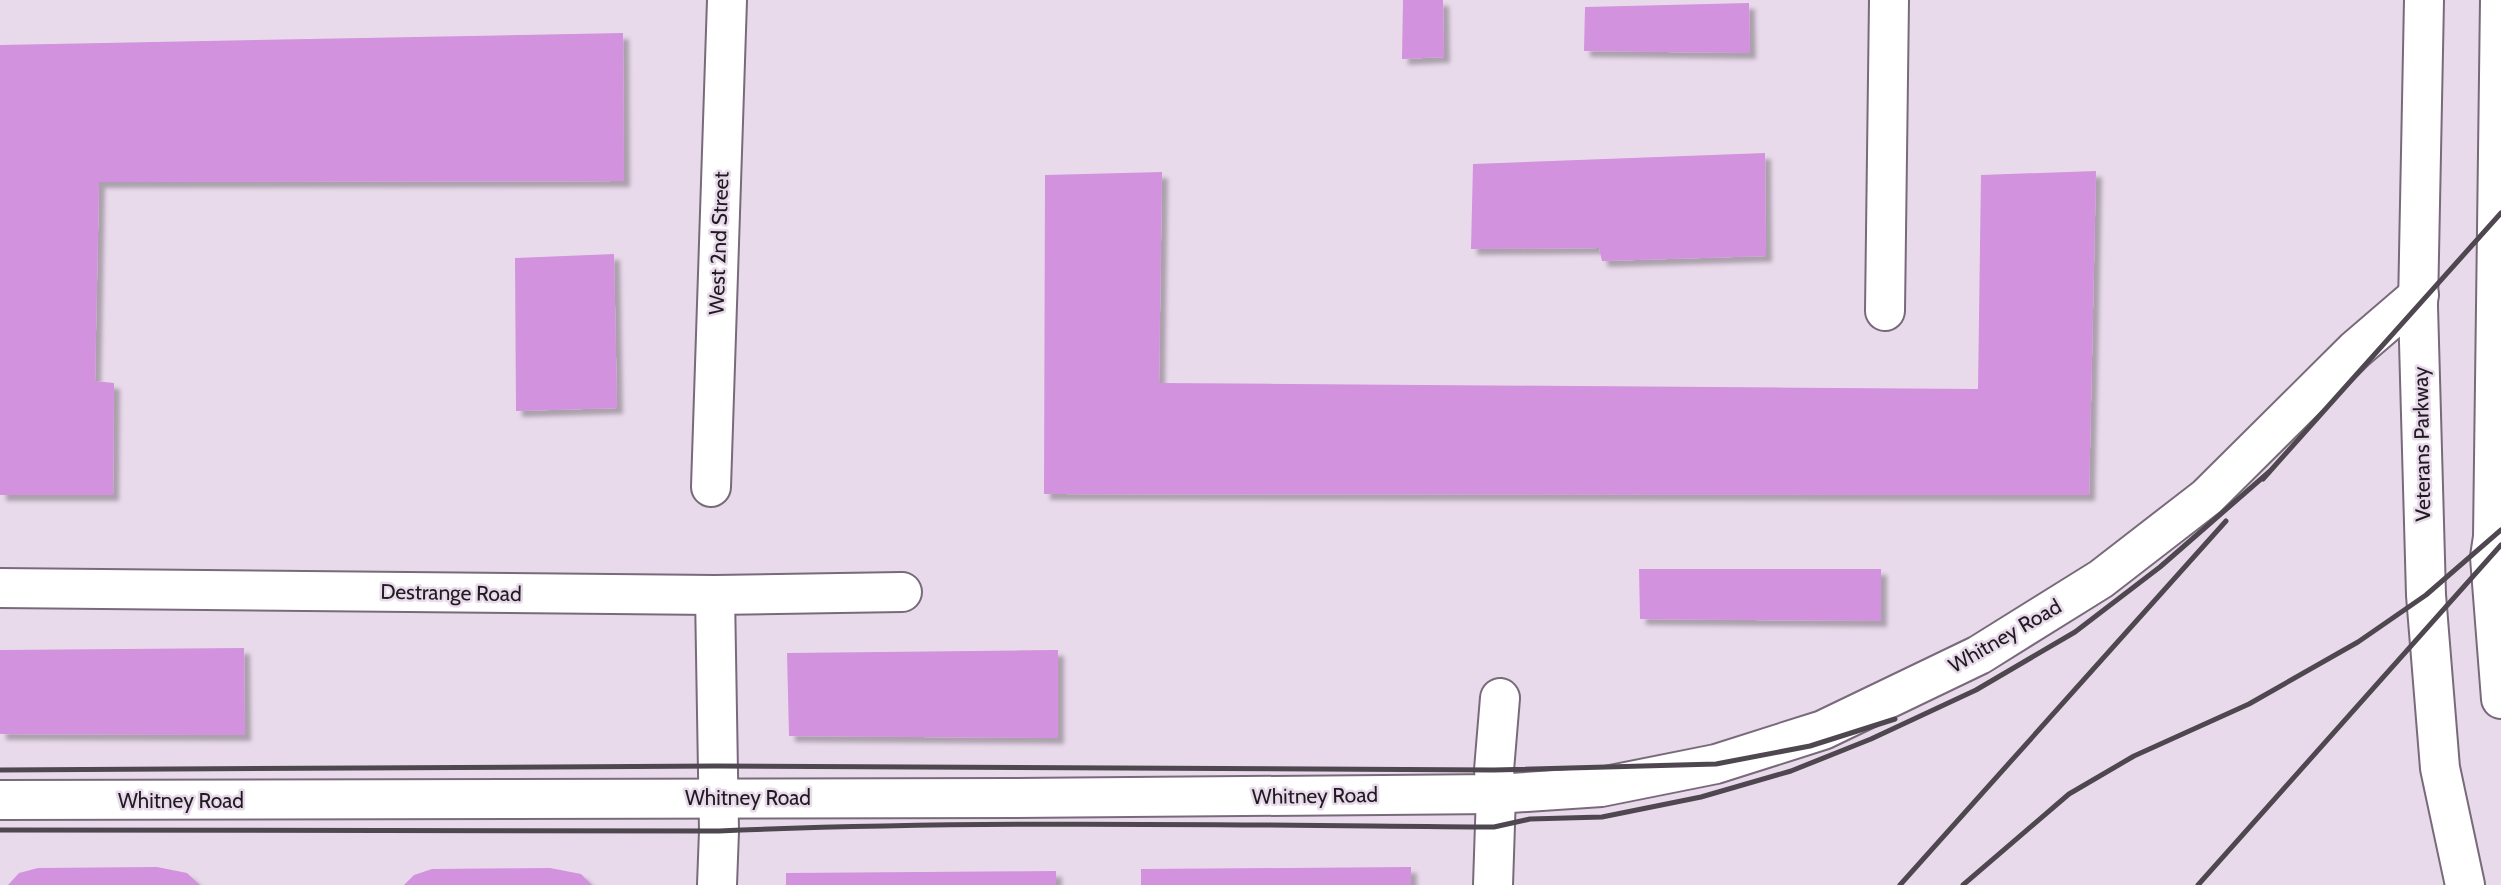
<svg xmlns="http://www.w3.org/2000/svg" width="2501" height="885" font-family="Cabin,sans-serif">
<defs>
<filter id="shadow"><feDropShadow dx="6" dy="6" stdDeviation="2" flood-color="#0004"/></filter>
</defs>
<rect width="100%" height="100%" fill="#e9daeb"/>
<g fill="#d292de" filter="url(#shadow)">
<polygon points="1403,0 1443,0 1444,57 1402,59"/>
<polygon points="1749,3 1750,53 1584,51 1585,7"/>
<polygon points="623,33 624,181 99,182 95,381 114,383 113,495 0,495 0,45"/>
<polygon points="1765,153 1766,256 1602,261 1599,248 1471,249 1473,164"/>
<polygon points="2096,171 2089,495 1044,494 1045,175 1162,172 1159,383 1978,389 1981,175"/>
<polygon points="614,254 617,408 516,411 515,258"/>
<polygon points="1639,569 1881,569 1881,621 1640,619"/>
<polygon points="244,648 245,735 0,734 0,650"/>
<polygon points="1058,650 1058,738 789,736 787,653"/>
<polygon points="157,867 187,873 200,885 8,885 19,873 38,868"/>
<polygon points="1411,867 1411,885 1141,885 1141,869"/>
<polygon points="550,868 581,874 592,885 404,885 414,875 432,869"/>
<polygon points="1056,871 1056,885 786,885 786,873"/>
</g>
<g fill="none" stroke-linecap="round" stroke-linejoin="round">
<defs>
<g id="minor">
<polyline points="1885,311 1889,0"/>
<polyline points="711,487 727,0"/>
<polyline points="0,588 715,595 902,592"/>
<polyline points="715,595 719,831 717,885"/>
<polyline points="0,800 1015,798 1496,794 1601,787 1716,764 1823,730 1979,655 2101,579 2207,497 2355,350 2419,295"/>
<polyline points="1493,885 1496,794 1494,770 1500,698"/>
</g>
<g id="major">
<polyline points="2424,0 2418,306 2426,595 2440,768 2465,885"/>
<polyline points="2500,0 2493,537 2490,557 2501,699"/>
</g>
</defs>
<use href="#minor" stroke="#786a7a" stroke-width="42"/>
<use href="#major" stroke="#786a7a" stroke-width="42"/>
<use href="#minor" stroke="#fff" stroke-width="38"/>
<use href="#major" stroke="#fff" stroke-width="38"/>
<g stroke="#4f4750" stroke-width="5">
<polyline points="2263,479 2501,213"/>
<polyline points="0,770 717,766 1494,770 1716,764 1810,746 1895,719"/>
<path d="M0 830 719 831C977 820 1236 825 1494 827L1530 819 1602 817 1701 797 1791 771 1871 739 1976 690 2075 632 2160 567 2269 472"/>
<polyline points="1900,885 2226,521"/>
<polyline points="1963,885 2069,794 2134,756 2249,704 2358,642 2426,595 2501,530"/>
<polyline points="2198,885 2501,545"/>
</g>
</g>
<g text-anchor="middle" stroke-width="5" stroke-linejoin="round" paint-order="stroke">
<g font-size="21" fill="#201b21" stroke="#e9daeb">
<text transform="translate(719 243) rotate(-88)" y="7">West 2nd Street</text>
<text transform="translate(2422 444) rotate(-91)" y="7">Veterans Parkway</text>
<text transform="translate(451 593) rotate(1)" y="7">Destrange Road</text>
<text transform="translate(2005 636) rotate(-30)" y="7">Whitney Road</text>
<text transform="translate(1315 796) rotate(-1)" y="7">Whitney Road</text>
<text x="748" y="805">Whitney Road</text>
<text x="181" y="808">Whitney Road</text>
</g>
</g>
</svg>
